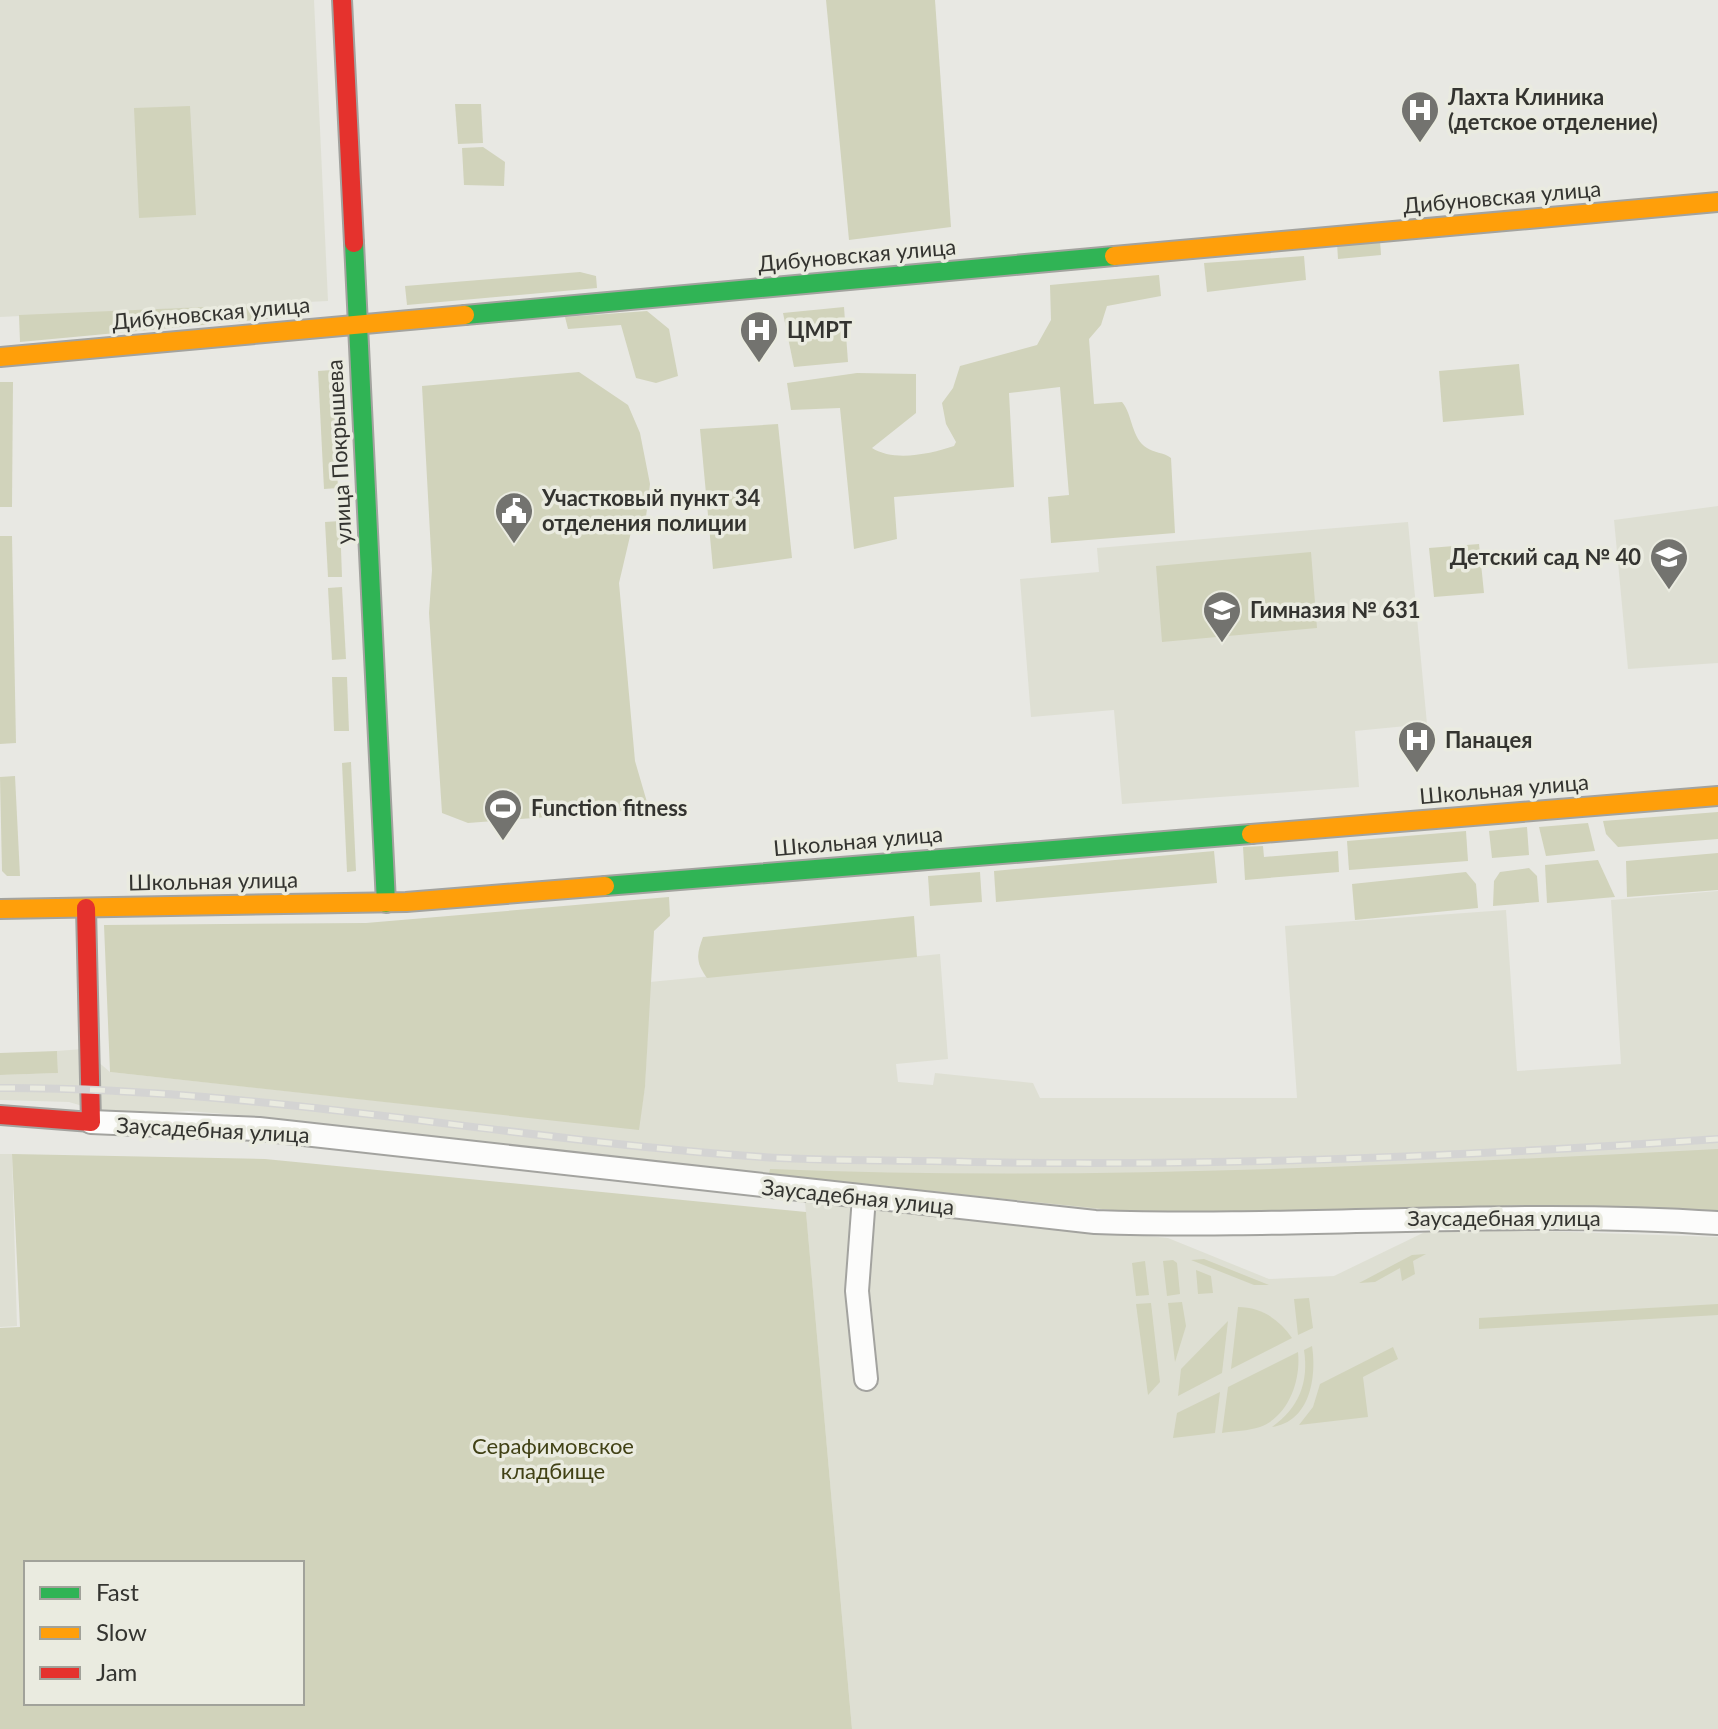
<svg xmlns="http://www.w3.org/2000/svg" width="1718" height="1729" font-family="Lato,sans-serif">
<rect width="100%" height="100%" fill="#e8e8e3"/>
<g fill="#dedfd3">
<polygon points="0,0 314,0 328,301 0,317"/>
<polygon points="1718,506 1718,663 1628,669 1614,520"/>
<polygon points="1408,522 1427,724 1355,731 1359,787 1122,804 1114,710 1031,717 1020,579 1099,572 1097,548"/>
<polygon points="1718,891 1718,1163 1088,1210 249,1116 188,1111 113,1115 69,1102 0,1100 0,1075 58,1073 57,1051 83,1049 110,1072 638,1129 645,1087 650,982 940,954 948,1059 896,1064 898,1082 933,1085 935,1073 1033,1083 1040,1098 1297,1098 1285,926 1506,910 1517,1071 1621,1064 1611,900"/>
<polygon points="0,1154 12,1154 17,1326 0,1327"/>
<polygon points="805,1202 1168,1238 1269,1279 1334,1276 1427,1231 1483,1229 1718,1237 1718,1729 852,1729"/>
</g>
<g fill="#d1d3bb" fill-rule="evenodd">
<polygon points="826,0 935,0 951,227 849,240"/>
<polygon points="455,104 481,104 483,143 458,144"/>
<polygon points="190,106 196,215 139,218 134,108"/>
<polygon points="483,147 505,162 504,186 464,185 462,148"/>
<polygon points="1380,240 1381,255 1338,259 1337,243"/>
<polygon points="1304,256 1306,280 1207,292 1204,263"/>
<polygon points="580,272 596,276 597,288 407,305 405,286"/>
<path d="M1159 275 1161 296 1107 306 1101 325 1089 339 1094 404 1122 402C1133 415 1131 438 1147 448 1154 453 1163 452 1171 458L1175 533 1051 543 1048 497 1069 495 1060 387 1009 393 1014 487 894 497 897 539 854 549 840 408 791 410 787 383 857 373 916 374V413L872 448C894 462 930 454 954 446L956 442 946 424 942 403 953 388 960 366 1037 345 1051 320 1050 285Z"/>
<polygon points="298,303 299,316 20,342 19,315"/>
<polygon points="844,307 848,362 794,367 783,313"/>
<polygon points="647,311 669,329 678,376 656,383 636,378 621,325 568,329 565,317"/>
<polygon points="1519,364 1524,415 1443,422 1439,371"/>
<polygon points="332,370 338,488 324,489 318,371"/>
<polygon points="579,372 628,405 640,433 650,484 646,517 631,532 619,583 635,761 649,809 468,823 442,813 429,613 432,570 422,386"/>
<polygon points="0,382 13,382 12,507 0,507"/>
<polygon points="778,424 792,558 713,569 700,429"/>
<polygon points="340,521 342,577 328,577 325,522"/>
<polygon points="0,536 12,536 16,743 0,744"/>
<polygon points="1479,544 1484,593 1434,597 1429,548"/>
<polygon points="1311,552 1317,628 1162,642 1156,566"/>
<polygon points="342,587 346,659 332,660 328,588"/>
<polygon points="332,677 347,677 349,731 334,731"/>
<polygon points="351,762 356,871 347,872 342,763"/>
<polygon points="15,776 20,876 7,876 2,871 0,777"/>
<polygon points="1718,812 1718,839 1618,847 1606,834 1603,821"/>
<polygon points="1588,823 1595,851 1546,856 1539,827"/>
<polygon points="1527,827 1529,855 1492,858 1489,831"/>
<polygon points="1466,831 1468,861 1349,870 1347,841"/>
<polygon points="1263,846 1264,857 1338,851 1339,872 1245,880 1243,847"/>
<polygon points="1214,851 1217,883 996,902 994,871"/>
<polygon points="1718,853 1718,890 1627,897 1626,861"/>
<polygon points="1598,860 1615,897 1547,903 1545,865"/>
<polygon points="1529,868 1537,876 1539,902 1493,906 1494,881 1500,872"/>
<polygon points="980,872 982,902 930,906 928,876"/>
<polygon points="1466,872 1476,884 1478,908 1355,920 1352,884"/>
<polygon points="669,897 670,916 654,931 645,1087 639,1130 110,1072 104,925 366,923"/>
<path d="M914 916 917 957 707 978C696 963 696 955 703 937Z"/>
<polygon points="57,1051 58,1073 0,1075 0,1053"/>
<path d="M1718 1149V1213L1536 1205 1220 1216 1131 1212 769 1174 770 1169C1086 1182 1402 1165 1718 1149Z"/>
<path d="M12 1154 265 1159 806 1212 852 1729H0V1328L20 1327ZM26 1563H302V1703H26Z"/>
<polygon points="1426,1254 1413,1261 1415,1274 1402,1281 1400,1268 1375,1282 1359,1283 1412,1255"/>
<polygon points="1204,1259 1269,1285 1254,1285 1191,1260"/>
<polygon points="1173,1260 1177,1263 1180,1294 1167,1296 1163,1261"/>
<polygon points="1145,1261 1149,1295 1136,1296 1132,1263"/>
<polygon points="1196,1270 1211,1276 1213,1293 1198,1294"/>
<polygon points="1309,1298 1313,1328 1298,1335 1294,1299"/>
<polygon points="1182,1302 1186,1326 1175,1362 1168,1303"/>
<polygon points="1151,1303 1160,1382 1148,1395 1136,1304"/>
<polygon points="1718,1304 1718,1315 1479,1329 1479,1318"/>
<path d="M1238 1307C1261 1307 1279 1319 1292 1338L1231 1369Z"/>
<polygon points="1228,1321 1222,1373 1178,1396 1181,1369"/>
<path d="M1312 1346C1317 1377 1310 1422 1272 1427 1299 1408 1309 1382 1304 1350Z"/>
<polygon points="1393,1347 1398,1359 1363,1377 1368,1417 1299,1425 1313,1407 1320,1384"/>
<path d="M1298 1352C1301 1380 1289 1416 1260 1427 1248 1431 1234 1431 1222 1433L1228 1387Z"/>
<polygon points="1220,1392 1215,1433 1173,1438 1177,1413"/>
</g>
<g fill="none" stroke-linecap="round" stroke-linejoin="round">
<defs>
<g id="street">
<path d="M91 1122 259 1129 1095 1222C1303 1229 1510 1209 1718 1223"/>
<polyline points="864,1197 857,1291 866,1379"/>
</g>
<g id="fast">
<polyline points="354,243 386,903"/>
<polyline points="465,315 1114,256"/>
<polyline points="605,886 1251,834"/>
</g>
<g id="slow">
<polyline points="1114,256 1718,202"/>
<polyline points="0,357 465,315"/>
<polyline points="1251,834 1718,796"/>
<polyline points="0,909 406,902 605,886"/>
</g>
<g id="jam">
<polyline points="342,0 354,243"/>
<polyline points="0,1115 91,1122 86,908"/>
</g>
</defs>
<use href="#street" stroke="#a3a39f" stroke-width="26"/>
<use href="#fast" stroke="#a3a39f" stroke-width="22"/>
<use href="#slow" stroke="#a3a39f" stroke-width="22"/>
<use href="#jam" stroke="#a3a39f" stroke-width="22"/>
<use href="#street" stroke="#fcfcfb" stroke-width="22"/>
<use href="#fast" stroke="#30b455" stroke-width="18"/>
<use href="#slow" stroke="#ff9f0a" stroke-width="18"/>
<use href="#jam" stroke="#e5322d" stroke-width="18"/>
<defs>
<path id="rail" d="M0 1088C252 1087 499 1138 749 1156 810 1161 871 1160 931 1161 1193 1168 1456 1157 1718 1139"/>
</defs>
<use href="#rail" stroke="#d4d4d3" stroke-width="8"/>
<use href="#rail" stroke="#eaebe0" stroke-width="5" stroke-dasharray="15" stroke-linecap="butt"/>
</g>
<defs>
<symbol id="hospital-pin" viewBox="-11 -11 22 30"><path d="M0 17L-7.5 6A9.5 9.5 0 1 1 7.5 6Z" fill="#73736f" stroke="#eaebe0"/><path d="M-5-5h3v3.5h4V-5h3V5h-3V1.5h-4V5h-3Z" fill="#fff"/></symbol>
<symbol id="civic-pin" viewBox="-11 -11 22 30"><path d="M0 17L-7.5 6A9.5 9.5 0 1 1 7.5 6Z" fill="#73736f" stroke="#eaebe0"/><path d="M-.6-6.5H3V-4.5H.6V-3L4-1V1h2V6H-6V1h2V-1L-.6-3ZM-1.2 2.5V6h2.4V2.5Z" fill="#fff"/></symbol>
<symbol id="school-pin" viewBox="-11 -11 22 30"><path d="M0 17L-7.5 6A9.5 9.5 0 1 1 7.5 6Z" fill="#73736f" stroke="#eaebe0"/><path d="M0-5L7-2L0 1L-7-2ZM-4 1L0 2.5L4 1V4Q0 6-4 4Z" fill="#fff"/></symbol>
<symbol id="stadium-pin" viewBox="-11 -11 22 30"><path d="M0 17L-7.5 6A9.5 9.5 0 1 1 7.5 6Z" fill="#73736f" stroke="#eaebe0"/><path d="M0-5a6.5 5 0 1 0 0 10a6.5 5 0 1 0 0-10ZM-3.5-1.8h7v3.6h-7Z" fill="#fff"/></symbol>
</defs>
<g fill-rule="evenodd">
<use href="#hospital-pin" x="1398" y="88" width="44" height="60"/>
<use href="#hospital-pin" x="737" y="308" width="44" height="60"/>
<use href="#civic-pin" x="492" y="489" width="44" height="60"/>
<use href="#school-pin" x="1647" y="535" width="44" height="60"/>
<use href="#school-pin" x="1200" y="588" width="44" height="60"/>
<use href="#hospital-pin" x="1395" y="718" width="44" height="60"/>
<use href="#stadium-pin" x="481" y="786" width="44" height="60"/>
</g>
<g text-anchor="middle" stroke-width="7" stroke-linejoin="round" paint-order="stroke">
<g font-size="22" font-weight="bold" fill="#343430" stroke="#eaebe0" text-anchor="start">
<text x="1448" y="105">Лахта Клиника<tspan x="1448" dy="25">(детское отделение)</tspan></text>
<text x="787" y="338">ЦМРТ</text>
<text x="542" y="506">Участковый пункт 34<tspan x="542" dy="25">отделения полиции</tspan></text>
<text x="1641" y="565" text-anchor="end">Детский сад № 40</text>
<text x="1250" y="618">Гимназия № 631</text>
<text x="1445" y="748">Панацея</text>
<text x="531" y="816">Function fitness</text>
</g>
<g font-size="22" fill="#343430" stroke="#eaebe0">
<text transform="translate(1502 197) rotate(-5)" y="8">Дибуновская улица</text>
<text transform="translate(857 255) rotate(-5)" y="8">Дибуновская улица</text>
<text transform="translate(211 313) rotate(-5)" y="8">Дибуновская улица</text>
<text transform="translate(339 452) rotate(-93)" y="8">улица Покрышева</text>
<text transform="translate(1504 789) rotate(-5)" y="8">Школьная улица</text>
<text transform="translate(858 841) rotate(-5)" y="8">Школьная улица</text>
<text transform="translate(213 881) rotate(-1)" y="8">Школьная улица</text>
<text transform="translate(213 1130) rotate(3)" y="8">Заусадебная улица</text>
<text transform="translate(858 1197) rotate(6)" y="8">Заусадебная улица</text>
<text x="1504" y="1226">Заусадебная улица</text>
</g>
<g font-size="22" fill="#414115" stroke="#eaebe0">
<text x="553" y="1454">Серафимовское<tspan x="553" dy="25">кладбище</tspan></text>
</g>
</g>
<rect x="24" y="1561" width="280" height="144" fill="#eaebe0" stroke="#a1a29a" stroke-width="2"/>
<rect x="40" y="1587" width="40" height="12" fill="#30b455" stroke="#a1a29a" stroke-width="2"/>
<text x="96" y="1601" font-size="24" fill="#343430">Fast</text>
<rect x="40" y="1627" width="40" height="12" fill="#ff9f0a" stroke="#a1a29a" stroke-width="2"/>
<text x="96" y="1641" font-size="24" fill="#343430">Slow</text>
<rect x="40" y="1667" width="40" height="12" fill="#e5322d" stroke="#a1a29a" stroke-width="2"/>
<text x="96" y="1681" font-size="24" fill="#343430">Jam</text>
</svg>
